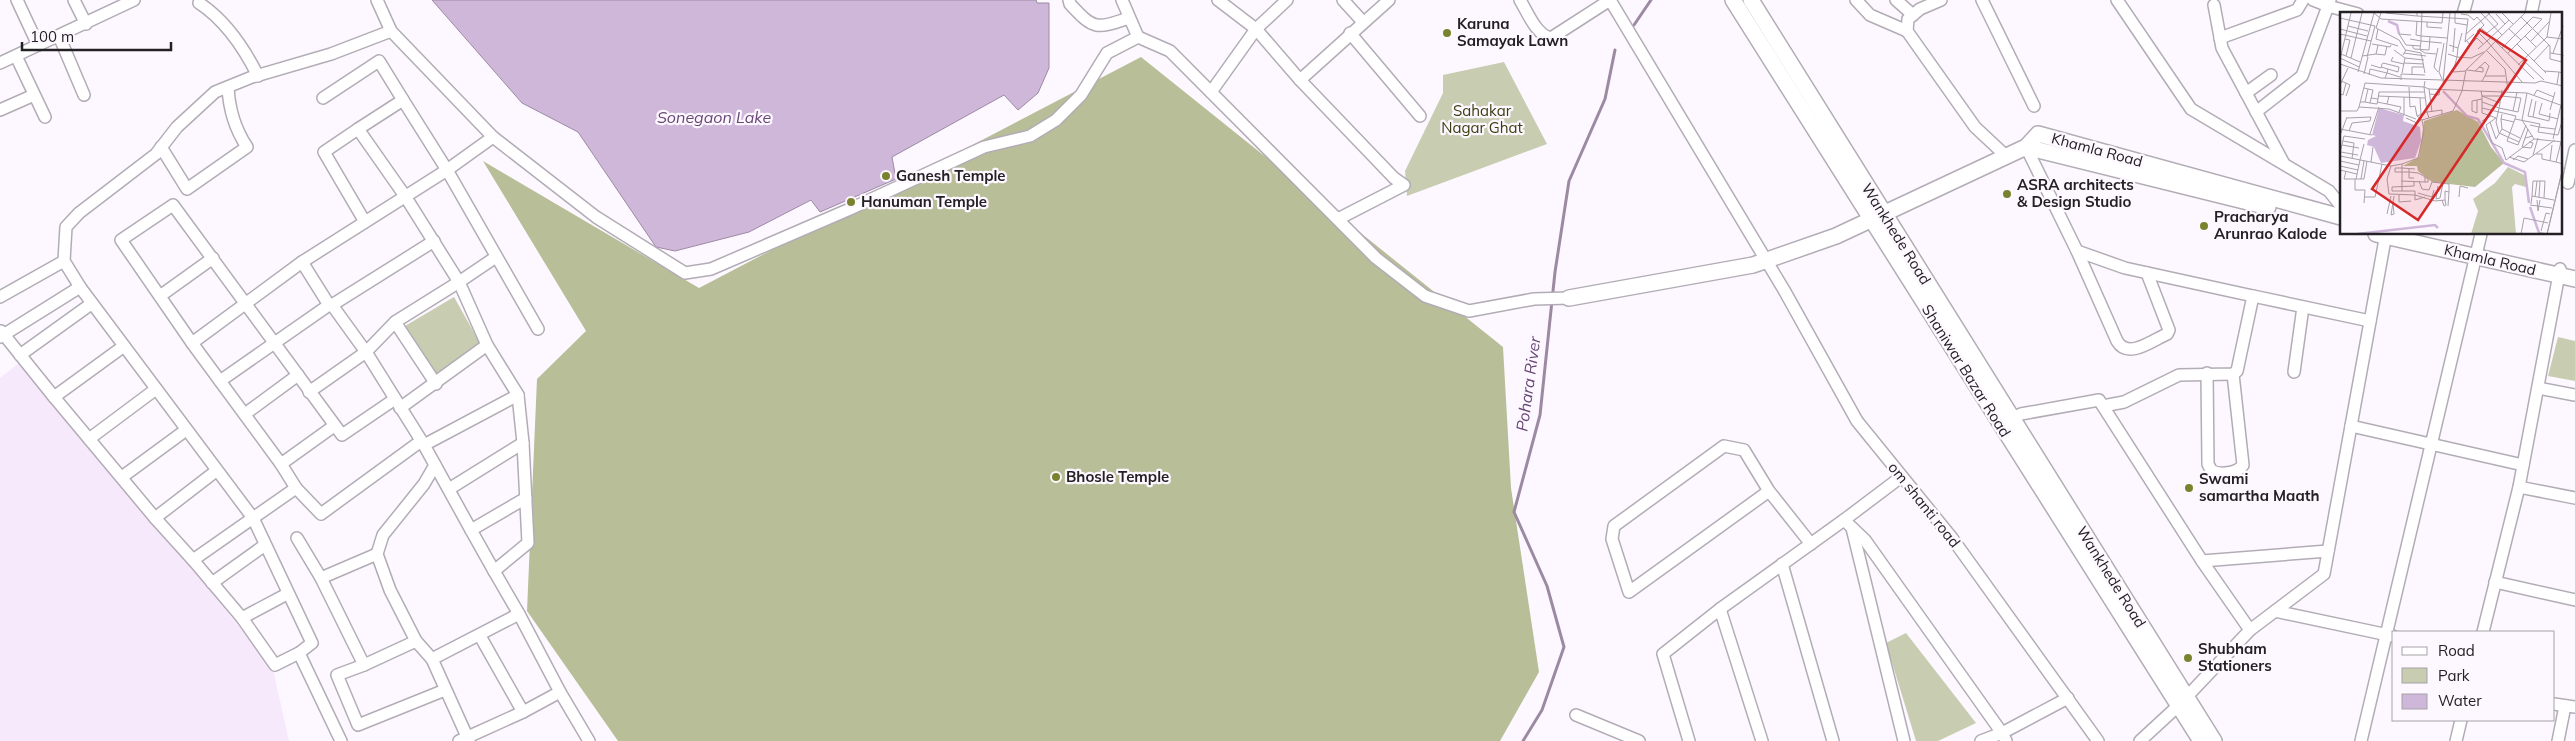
<svg xmlns="http://www.w3.org/2000/svg" width="2575" height="741" font-family="Mulish,sans-serif">
<rect width="100%" height="100%" fill="#fdf8ff"/>
<polygon fill="#f6e9fb" points="19,363 190,566 273,669 289,741 0,741 0,378"/>
<g fill="#c8ccb1">
<polygon points="1504,62 1547,144 1407,196 1405,171 1443,93 1443,75"/>
<polygon points="454,297 481,345 437,376 405,326"/>
<polygon points="2558,337 2575,341 2575,381 2548,376"/>
<polygon points="1906,633 1976,723 1938,741 1916,741 1886,643"/>
</g>
<polygon fill="#b8be97" points="1141,57 1503,347 1511,488 1539,672 1500,741 618,741 527,611 537,379 586,331 483,161 699,288"/>
<polygon fill="#cfb7d9" stroke="#9c8aa3" points="432,0 1036,0 1037,3 1049,3 1049,68 1038,93 1018,110 1004,95 892,157 896,179 820,212 811,200 749,232 675,251 656,247 578,132 522,103"/>
<g fill="none" stroke-linecap="round" stroke-linejoin="round">
<g stroke="#9c8aa3" stroke-width="3">
<polyline points="1634,25 1651,0"/>
<polyline points="1523,741 1542,710 1564,647 1547,586 1514,512 1540,415 1555,272 1569,181 1605,99 1615,50"/>
</g>
<defs>
<g id="street">
<polyline points="17,0 38,45"/>
<polyline points="74,0 86,24"/>
<polyline points="377,0 391,31 493,137"/>
<path d="M1069 0 1070 4C1094 30 1096 29 1129 18"/>
<polyline points="1122,0 1138,37"/>
<polyline points="1287,0 1256,29 1300,80 1394,178 1404,185 1338,219"/>
<polyline points="1343,0 1363,22"/>
<path d="M1520 0C1528 13 1536 35 1551 38L1610 0"/>
<polyline points="1610,0 1784,290 1857,421 1952,538 2098,741"/>
<polyline points="1856,0 1870,15 1907,31"/>
<polyline points="1896,0 1913,15"/>
<polyline points="1941,0 1920,9 1908,19 1907,31 1975,127 2006,156"/>
<polyline points="1982,0 2034,106"/>
<polyline points="2117,0 2191,109 2329,191 2341,206"/>
<polyline points="2330,0 2328,6 2358,14"/>
<path d="M199 3C225 20 244 48 258 76"/>
<polyline points="2214,5 2222,48 2283,162"/>
<polyline points="2463,14 2467,0"/>
<polyline points="2531,14 2534,0"/>
<polyline points="1350,33 1420,116"/>
<polyline points="59,36 84,95"/>
<polyline points="2220,38 2297,10 2303,0"/>
<polyline points="16,56 45,117"/>
<polyline points="0,63 134,0"/>
<polyline points="1300,80 1389,0"/>
<polyline points="1211,92 1256,29 1218,0"/>
<polyline points="2246,93 2271,75"/>
<polyline points="323,98 379,61 403,100"/>
<polyline points="0,110 34,95"/>
<polyline points="2256,112 2302,76 2328,6 2313,0"/>
<polyline points="358,129 324,152 365,222"/>
<path d="M161 147 187 189 247 147C235 129 229 109 228 87"/>
<polyline points="2026,147 2077,251 2125,268 2253,296 2237,371 2233,374 2179,375 2124,402 2103,406"/>
<polyline points="2568,183 2575,150"/>
<path d="M2077 251 2117 341C2128 360 2153 340 2167 334L2169 330 2147 273"/>
<polyline points="496,257 459,282 405,196 358,129 403,100 447,170 538,329"/>
<polyline points="302,262 329,305 332,305 366,352 424,445 471,530"/>
<polyline points="160,296 213,258"/>
<polyline points="2253,296 2370,321"/>
<polyline points="0,297 64,261"/>
<polyline points="332,305 434,241"/>
<polyline points="1,331 54,397"/>
<polyline points="0,337 80,287"/>
<polyline points="192,343 302,262 447,170 493,137 596,217 685,273 711,269 850,209 984,147 1030,136 1056,120 1081,95 1107,53 1138,37 1170,51 1376,258 1425,296 1469,311 1534,299 1569,298"/>
<polyline points="124,346 54,397 155,518"/>
<polyline points="20,355 91,304"/>
<polyline points="2294,372 2303,307"/>
<path d="M2207 373 2208 464 2211 470C2219 476 2238 473 2243 465L2233 374"/>
<polyline points="220,381 329,305"/>
<polyline points="436,384 395,322 459,282 487,345 518,395 523,443 528,543 494,571 471,530 526,498"/>
<polyline points="2538,388 2575,395"/>
<polyline points="309,392 366,352 395,322"/>
<polyline points="400,408 487,345"/>
<polyline points="245,414 298,375"/>
<polyline points="2011,418 2021,414 2099,400 2202,561 2250,630"/>
<polyline points="2351,426 2523,465"/>
<polyline points="89,439 156,389"/>
<polyline points="424,445 518,395"/>
<polyline points="281,464 334,426"/>
<polyline points="435,465 424,484 383,535 377,554 390,590 416,641 432,659 519,614 560,692 589,741"/>
<polyline points="122,477 186,430"/>
<polyline points="1901,477 1844,520 1865,540 2002,733 2068,698"/>
<polyline points="2519,487 2575,498"/>
<polyline points="296,488 321,514 421,441"/>
<polyline points="449,489 523,443"/>
<polyline points="1769,491 1744,450 1724,446 1614,526 1612,539 1629,592 1769,491 1811,544"/>
<polyline points="1852,528 1904,741"/>
<polyline points="297,538 321,578 364,665 337,675 358,725 445,690"/>
<polyline points="193,560 155,518 216,471"/>
<polyline points="2202,561 2328,551"/>
<polyline points="1782,564 1833,741"/>
<polyline points="494,571 519,614"/>
<polyline points="321,578 377,554"/>
<polyline points="2495,582 2575,600"/>
<polyline points="212,583 265,545"/>
<polyline points="1720,609 1762,741"/>
<polyline points="2275,611 2393,636"/>
<polyline points="242,618 287,594"/>
<polyline points="2483,632 2519,487 2560,269"/>
<polyline points="480,636 523,712 560,692"/>
<polyline points="299,653 275,665 242,618 193,560 253,518 80,287 64,261 66,227 79,213 156,154 177,127 215,92 252,77 331,54 391,31"/>
<polyline points="432,659 469,741"/>
<polyline points="364,665 416,641"/>
<polyline points="2554,704 2575,707"/>
<polyline points="1576,715 1639,741"/>
<polyline points="341,741 299,653 312,643 253,518 296,488 281,464 192,343 121,240 173,205 342,435 395,399"/>
<polyline points="459,741 523,712"/>
<polyline points="1689,741 1663,654 1720,609 1844,520"/>
<polyline points="1981,741 2002,733 2006,741"/>
<polyline points="2140,741 2179,705 2250,630 2324,574 2386,234"/>
<polyline points="2361,741 2481,234"/>
<polyline points="2456,741 2461,720"/>
<polyline points="2558,741 2565,706"/>
</g>
<g id="secondary">
<polyline points="1733,0 2201,741"/>
<polyline points="1751,0 2214,741"/>
<polyline points="2026,147 2268,207"/>
<polyline points="2376,234 2575,279"/>
<polyline points="1569,298 1753,265 1836,236 2026,147 2038,134 2341,217"/>
</g>
</defs>
<use href="#street" stroke="#b3acb6" stroke-width="14"/>
<use href="#secondary" stroke="#b3acb6" stroke-width="18"/>
<use href="#street" stroke="#fff" stroke-width="11"/>
<use href="#secondary" stroke="#fff" stroke-width="15"/>
</g>
<g fill="#7a822e" stroke="#fdf8ff" stroke-width="2">
<circle cx="1447" cy="33" r="5"/>
<circle cx="886" cy="176" r="5"/>
<circle cx="2007" cy="194" r="5"/>
<circle cx="851" cy="202" r="5"/>
<circle cx="2204" cy="226" r="5"/>
<circle cx="1056" cy="477" r="5"/>
<circle cx="2189" cy="488" r="5"/>
<circle cx="2188" cy="658" r="5"/>
</g>
<g text-anchor="middle" stroke-width="4.5" stroke-linejoin="round" paint-order="stroke">
<g font-size="15" font-weight="bold" fill="#242125" stroke="#fdf8ff" text-anchor="start">
<text x="1457" y="29">Karuna<tspan x="1457" dy="17">Samayak Lawn</tspan></text>
<text x="896" y="181">Ganesh Temple</text>
<text x="2017" y="190">ASRA architects<tspan x="2017" dy="17">&amp; Design Studio</tspan></text>
<text x="861" y="207">Hanuman Temple</text>
<text x="2214" y="222">Pracharya<tspan x="2214" dy="17">Arunrao Kalode</tspan></text>
<text x="1066" y="482">Bhosle Temple</text>
<text x="2199" y="484">Swami<tspan x="2199" dy="17">samartha Maath</tspan></text>
<text x="2198" y="654">Shubham<tspan x="2198" dy="17">Stationers</tspan></text>
</g>
<g font-size="15" fill="#3a3f10" stroke="#fdf8ff">
<text x="1482" y="116">Sahakar<tspan x="1482" dy="17">Nagar Ghat</tspan></text>
</g>
<g font-size="15" fill="#242125" stroke="#fdf8ff">
<text transform="translate(2097 150) rotate(15)" y="5">Khamla Road</text>
<text transform="translate(1896 234) rotate(58)" y="5">Wankhede Road</text>
<text transform="translate(2490 260) rotate(13)" y="5">Khamla Road</text>
<text transform="translate(1966 371) rotate(58)" y="5">Shaniwar Bazar Road</text>
<text transform="translate(1924 505) rotate(51)" y="5">om shanti road</text>
<text transform="translate(2111 577) rotate(58)" y="5">Wankhede Road</text>
</g>
<g font-size="16" font-style="italic" fill="#674674" stroke="#fdf8ff">
<text x="714" y="123">Sonegaon Lake</text>
<text transform="translate(1528 384) rotate(-82)" y="6">Pohara River</text>
</g>
</g>
<g transform="translate(2340 12)">
<rect width="222" height="222" fill="#fdf8ff"/>
<path d="M168 155 186 164 187 171 186 175 175 172 172 175 176 222H131L138 199 133 187 155 171Z" fill="#c8ccb1"/>
<path d="M117 98 138 110 151 135 164 151 135 175 92 170 78 159 77 154H63L79 145 84 109Z" fill="#b8be97"/>
<path d="M39 96 64 103 63 109 80 115 81 129 75 146 41 151 34 135 27 133 28 128 36 124 32 123Z" fill="#cfb7d9"/>
<path fill="none" stroke="#cfb7d9" stroke-width="2.5" d="M48 9 57 13 59 22M103 79 127 104 138 107 164 151 185 160 189 191M190 195 199 221 204 222M17 222 95 213 98 216"/>
<path fill="none" stroke="#a6a2a8" stroke-width="1" d="M34 1 41 7 102 11 103 1M41 1 36 16 59 28 66 39M46 1 77 4V1M82 1 81 24 107 26M115 1V11L127 13M141 1 162 23M162 1 173 12M121 2 128 3 134 8 137 5 144 13 141 16M156 2 165 12 169 8M77 4 128 7 125 30 134 22M181 5 210 34V41L223 43 221 50M0 6 35 14M77 9 76 23 81 24V29L102 31M87 10V15L102 16M165 12 147 29 182 70M8 14 28 19M0 17 27 24M38 17 36 27 58 34M169 17 181 28M0 22 31 29M126 22 150 1M71 23 59 22 66 33 81 34M185 24 196 35M207 25 223 27M5 27 10 28 6 44M70 27 81 29 80 38 85 41 96 42M127 29 130 33 137 26 143 32M191 29 209 10M156 30 194 67M32 32 50 35 51 33M177 32 206 61M72 33 74 37 89 38 90 25M109 33 118 36 122 21M98 36 94 55 98 60M118 36 117 45 131 46 144 40M162 36 193 5 202 7M138 37 147 29 137 19 141 16 147 21 158 12 148 1M54 38 65 46 62 61M147 39 165 57 168 78M113 40 115 16M64 41 86 44M168 41 202 7M210 41V47L222 50M213 41 223 14M1 42 20 50M36 42 45 43 47 34M108 42 117 45 113 60 126 59M63 43 66 38 81 41 85 61M22 44 36 42 38 33M27 45 35 14M53 45 51 49 64 52M0 46 19 55M11 46 22 1M65 46 84 48M0 47 11 1M183 48 204 68M194 49 209 33M64 51 84 52M0 52 41 66 195 71 201 69 223 74M31 53 41 56 42 52 43 51 59 55 58 60 41 55M178 53 207 25 211 1M126 58 185 1M127 58 135 59 145 50 149 54 145 64M135 59 143 60V56L139 55M204 59 219 60M18 60 34 1M24 62 28 45M72 62V55H84M29 63 30 57 47 61 48 57M45 66 47 61 60 65M102 67 99 60 104 31M61 68V62L85 63M85 69 84 75 89 77 187 81 182 108 194 127 223 130M142 69 145 64H165M103 70 110 1M6 71 10 73 6 84M217 72 219 60 223 61M0 73 8 56M69 75 70 95 75 94 77 104M89 77 92 100M141 79 142 84H161L162 78M187 81 223 94M0 82 3 83 6 71 1 69M90 82 99 83 100 77M194 83 197 78 214 85M38 84 85 86M142 84V101L151 104 142 109M80 86 81 102M38 87 39 80H84M192 87 188 104 193 105 196 89M137 88 132 89V99L137 101M20 90H25L28 77 24 76M25 90 30 91 33 78 28 77M37 90 47 92 49 84M142 90 159 96 160 91 142 84M30 91 37 92 38 87 31 86M160 91 161 84 181 86 178 100 159 96 156 110 159 121 179 130M202 91 199 102 218 107M47 92 61 95 59 100M142 96 176 104 167 129 178 133 186 113M210 98 215 80M0 99H17L19 95M173 99 177 80M137 101V88L142 87M64 102V85M162 102 161 107 174 110M151 104 156 106 146 113 152 131 162 136 166 148 194 127M193 105 209 109 210 101M7 106 31 105 30 109 12 111 9 119M66 106 77 111 81 108M76 107 49 97 19 95 25 71 84 75 87 100 102 98V103M175 107 200 112 199 115 190 113M82 108 77 104 87 100 89 106M150 110 156 127 162 117 161 107M0 117 32 123M162 117 180 126M188 117 185 126 193 124M215 117 199 115 198 120 218 123 223 106M1 121 7 105M30 122 39 95M185 126 182 135 191 136 193 131 189 130M213 127 221 93M3 129 14 131 12 147M221 130 216 150 223 152M2 133 19 136M1 140 18 143M0 141 4 124 25 127M196 142H202V147L216 150M193 143 198 126M0 144 51 154 62 152M169 145 184 150 215 128M20 148 24 132M173 148 178 144 188 147M0 149 19 153M210 149 212 133M31 150 33 135M0 154 18 158M51 154 47 167 49 182 75 183V188L85 185M69 157V160H55V156H62L75 157M0 158 17 162M6 159 4 167H16L20 148M74 166H69V160L78 161 82 163 88 167V170H85V165M15 167V178H25L24 191M16 167H24L27 149M21 167 24 149M61 169 85 170M74 169V174L52 175V179H75V183L95 189 105 188 106 193 104 194 102 188M79 169 82 177 89 178 92 170 109 172V180M98 174 96 187 100 186 103 171M62 179V152L78 146 84 119 82 108 113 99 122 79 126 58M78 181 92 185 94 178M59 183V190L71 189M192 184 193 169H205L204 186M24 185H35L42 152M119 185 120 174 128 176M195 185 197 169M199 185 200 169M105 188V179L109 180 108 194M197 188 198 199 200 188M53 192 54 202 51 203 54 184M191 192 192 184 214 188M190 193 212 196M47 202 51 184M201 219 206 201 210 202M181 222 184 206 208 211M207 222 223 155M207 222 223 156"/>
<path fill="#d62828" fill-opacity="0.15" stroke="#d62828" stroke-width="2.5" d="M140 18 186 48 78 208 32 177Z"/>
<rect width="222" height="222" fill="none" stroke="#242125" stroke-width="2.5"/>
</g>
<rect x="2392" y="631" width="162" height="90" fill="#fdf8ff" stroke="#a6a2a8"/>
<rect x="2402" y="647" width="25" height="8" fill="#ffffff" stroke="#a6a2a8"/>
<text x="2438" y="656" font-size="15" fill="#242125">Road</text>
<rect x="2402" y="668" width="25" height="15" fill="#c8ccb1" stroke="#a6a2a8"/>
<text x="2438" y="681" font-size="15" fill="#242125">Park</text>
<rect x="2402" y="694" width="25" height="15" fill="#cfb7d9" stroke="#a6a2a8"/>
<text x="2438" y="706" font-size="15" fill="#242125">Water</text>
<path d="M22 42v8h149v-8" fill="none" stroke="#242125" stroke-width="2.5"/>
<text x="30" y="42" font-size="15" fill="#242125" stroke="#fdf8ff" stroke-width="4" paint-order="stroke">100 m</text>
</svg>
